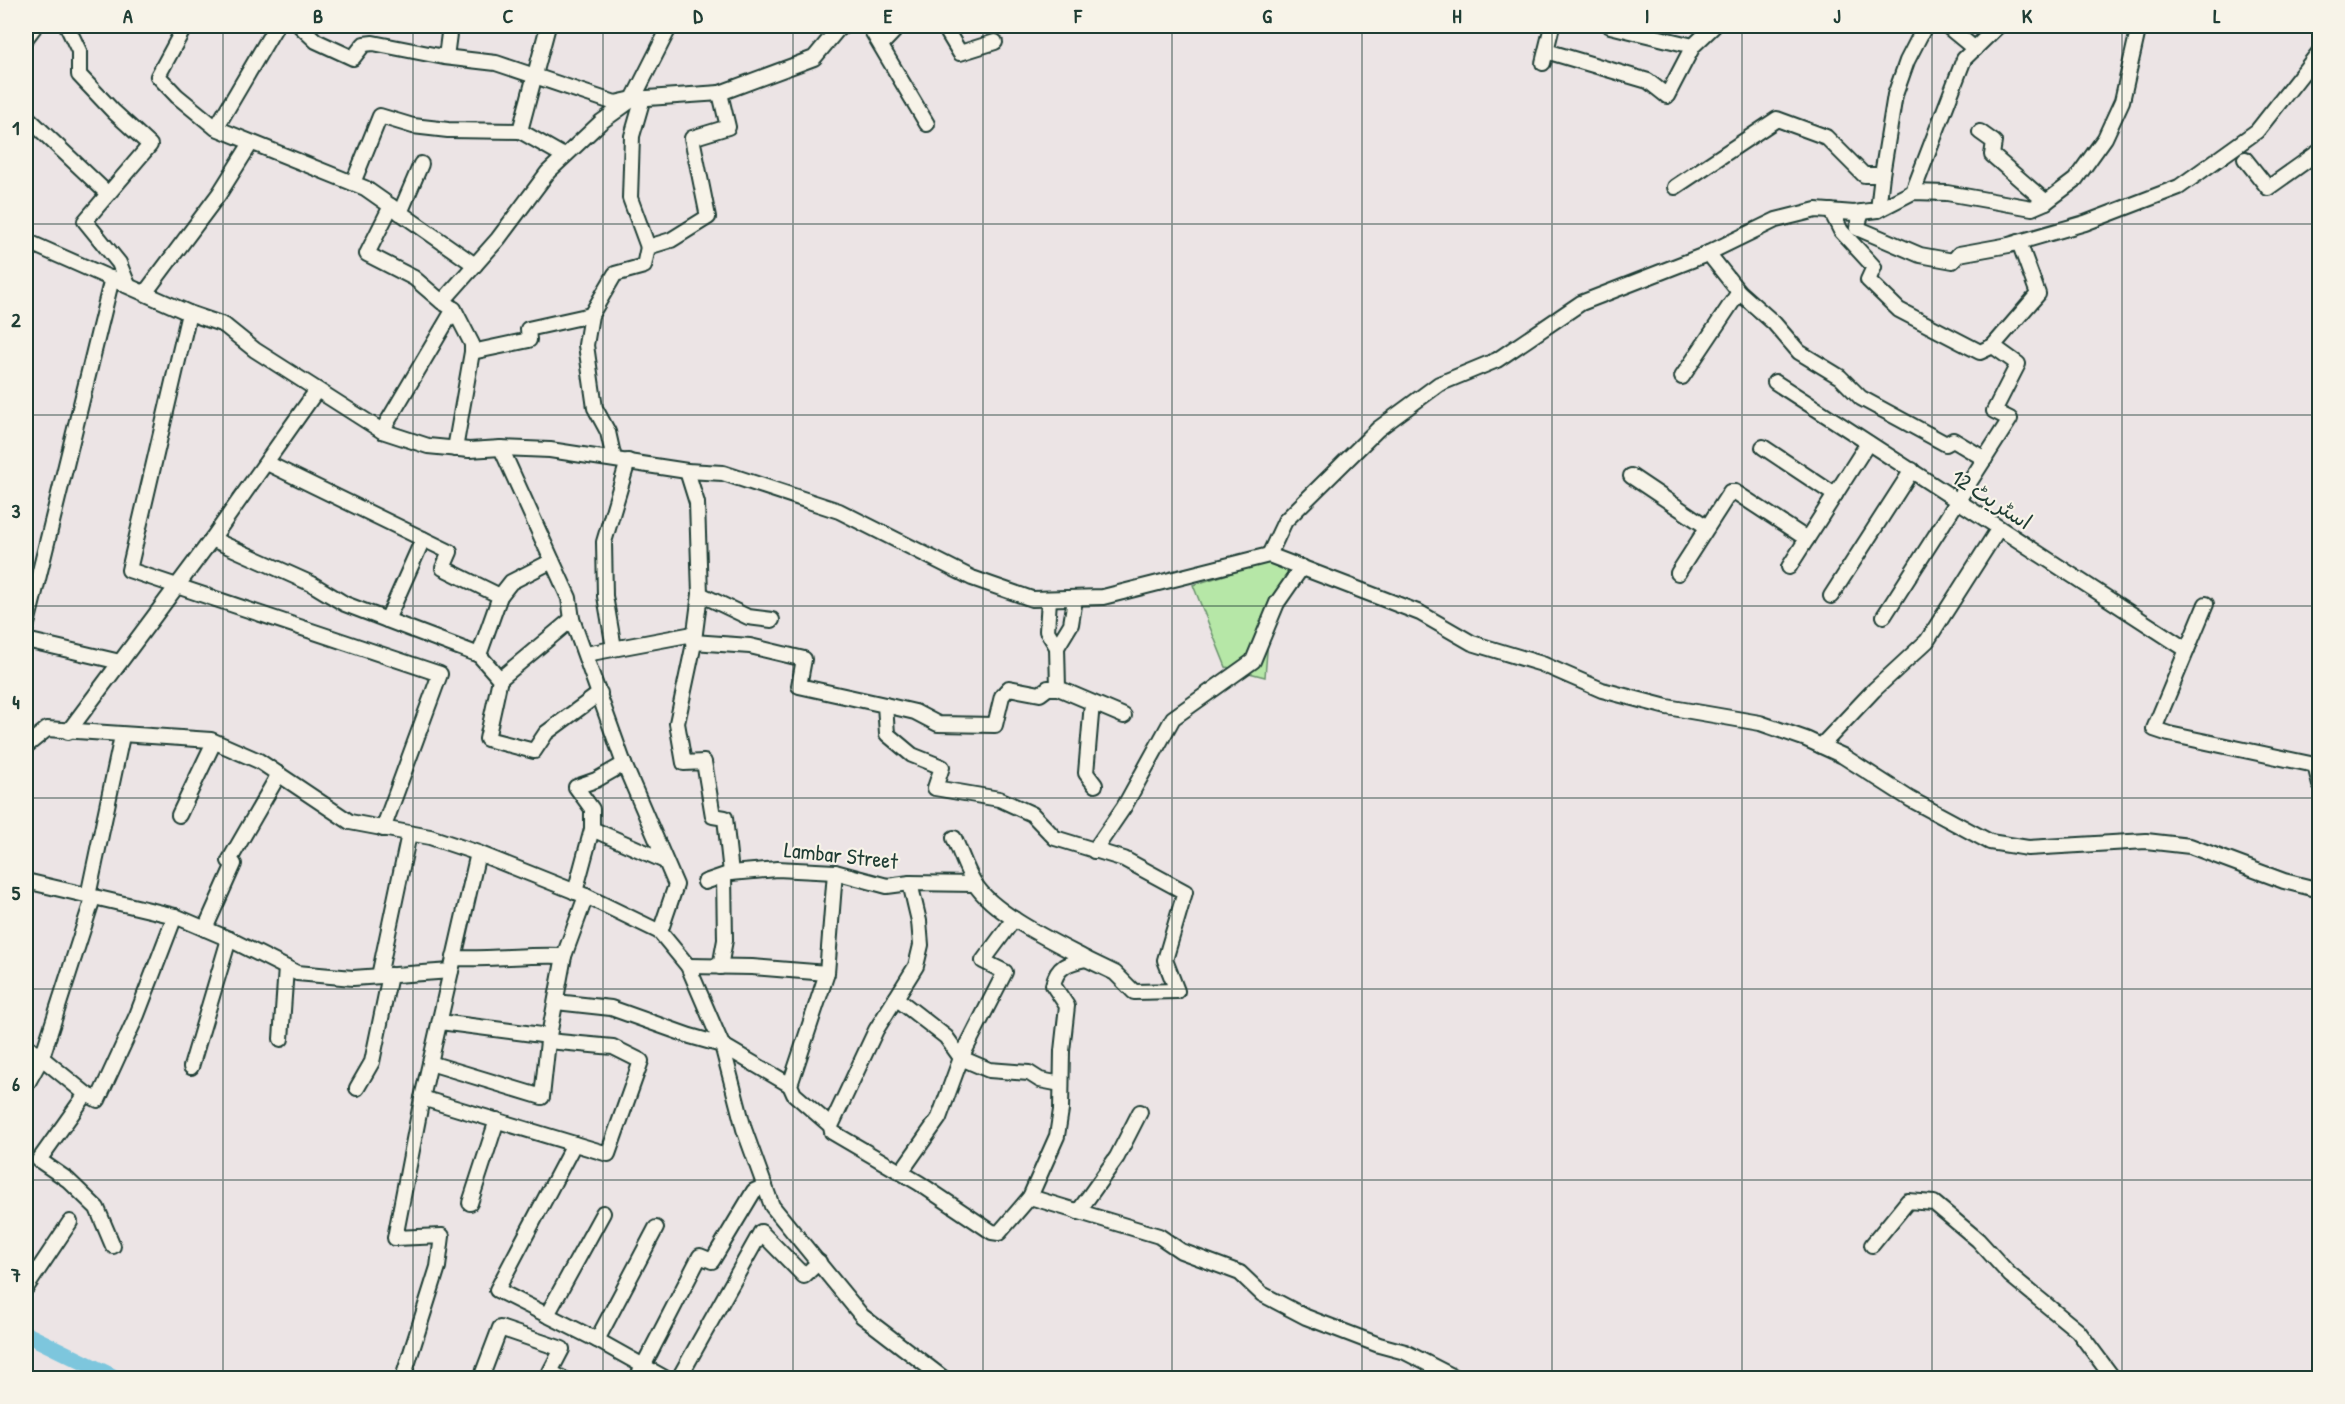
<svg xmlns="http://www.w3.org/2000/svg" width="2345" height="1404" font-family="'Patrick Hand','Playpen Sans Arabic',sans-serif">
<rect width="100%" height="100%" fill="#ece4e5"/>
<filter id="ink" filterUnits="userSpaceOnUse"><feTurbulence type="fractalNoise" baseFrequency=".0167" numOctaves="2"/><feDisplacementMap in="SourceGraphic" scale="12" xChannelSelector="R" yChannelSelector="G"/><feConvolveMatrix kernelMatrix="1 2 1 2 8 2 1 2 1" color-interpolation-filters="sRGB"/></filter>
<g filter="url(#ink)">
<polygon fill="#b6e7a7" stroke="#6a926e" stroke-width="1.5" points="1266,562 1305,578 1271,601 1265,677 1226,667 1193,585"/>
<g fill="none" stroke-linecap="round" stroke-linejoin="round">
<polyline stroke="#7dc6dd" stroke-width="16" points="26,1334 116,1378"/>
<defs>
<g id="minor">
<polyline points="67,26 79,51 79,75 114,112 150,145 85,221 119,263 128,285"/>
<polyline points="185,26 158,76 177,96 216,128 365,188 475,265"/>
<polyline points="300,26 316,41 353,58 364,44 373,43 444,57 496,63 615,103 633,99 720,93 728,127 692,138 708,217 671,240 648,247 644,266 615,274 591,315 586,345 595,408 608,432 614,459"/>
<polyline points="869,26 927,124"/>
<polyline points="1610,26 1693,46 1714,26"/>
<polyline points="1947,26 1975,49"/>
<polyline points="948,33 960,53 995,42"/>
<polyline points="26,38 35,26"/>
<polyline points="881,45 899,26"/>
<polyline points="1546,51 1648,81 1667,96 1693,46"/>
<polyline points="446,57 450,26"/>
<polyline points="1543,63 1552,26"/>
<polyline points="720,93 814,58 838,29 844,26"/>
<polyline points="643,98 632,136 630,198 648,247"/>
<polyline points="26,116 108,194"/>
<polyline points="216,128 276,26"/>
<polyline points="520,131 548,26"/>
<polyline points="1980,132 1994,142 1992,155 2046,202"/>
<polyline points="2245,159 2268,188 2320,151"/>
<polyline points="1882,175 1895,95 1907,61 1925,26"/>
<polyline points="353,183 380,116 413,126 448,130 520,131 564,156"/>
<polyline points="1675,187 1777,119 1826,137 1864,175 1882,175 1878,210"/>
<polyline points="1913,192 1964,59 1998,26"/>
<polyline points="391,206 367,254 414,278 442,302"/>
<polyline points="1831,211 1841,231 1874,267 1868,280 1899,310 1980,352 1993,346"/>
<polyline points="1862,212 1857,228 1920,255 1953,261 1959,254 2009,245 2085,223 2179,187 2257,131 2320,51"/>
<polyline points="400,213 421,164"/>
<polyline points="26,241 189,313 224,325 255,350 382,431 428,446 469,450 501,448 550,450 687,471 723,473 839,511 972,578 1032,599 1103,597 1269,555 1420,613 1472,643 1542,664 1602,690 1667,707 1760,723 1806,739 1843,756 1910,799 1990,842 2028,848 2146,841 2190,846 2284,881 2320,890"/>
<polyline points="1708,253 1739,292 1774,323 1799,352 1840,377 1861,398 1946,444 1953,440 1985,459"/>
<polyline points="145,293 219,194 251,143"/>
<polyline points="454,309 472,344 472,352 455,449"/>
<polyline points="189,313 129,570 440,674 383,829"/>
<polyline points="472,352 529,340 528,329 591,315"/>
<polyline points="1682,377 1739,292"/>
<polyline points="1775,382 2187,650"/>
<polyline points="382,431 454,309 442,302 498,239 548,172 601,122 633,99 670,26"/>
<polyline points="1763,447 1835,495"/>
<polyline points="501,448 569,598 572,619 624,764 676,885 660,932"/>
<polyline points="267,463 450,552 443,568 500,596"/>
<polyline points="687,471 697,503 700,594 693,648 677,723 684,763 704,762 713,816 725,818 731,873"/>
<polyline points="1631,476 1707,527"/>
<polyline points="212,539 312,584 345,604 479,655 500,679 487,739 534,751 546,733 600,693"/>
<polyline points="1269,555 1285,521 1378,429 1439,384 1497,360 1581,303 1702,256 1776,220 1816,210 1854,213 1878,210 1913,192 1947,193 2032,208 2046,202 2075,180 2105,138 2122,101 2139,26"/>
<polyline points="1789,567 1868,443"/>
<polyline points="1678,573 1730,492 1735,492 1807,539"/>
<polyline points="700,594 748,617 772,620"/>
<polyline points="1831,596 1912,470"/>
<polyline points="1049,599 1047,631 1057,647 1058,688 1124,716"/>
<polyline points="2206,604 2154,729 2169,734 2315,765 2320,785"/>
<polyline points="1884,616 2010,419 1994,411 2018,364 1993,346 2038,294 2019,242"/>
<polyline points="387,620 423,539"/>
<polyline points="26,628 112,278"/>
<polyline points="26,640 120,662"/>
<polyline points="693,642 750,646 804,659 799,686 885,705 887,734 912,755 942,767 935,788 999,799 1032,814 1055,838 1124,859 1185,892 1165,960 1177,991 1134,992 1115,973 1086,959"/>
<polyline points="1057,647 1071,624 1075,599"/>
<polyline points="614,648 605,596 604,542 628,461"/>
<polyline points="586,654 693,634"/>
<polyline points="479,655 500,596 511,582 552,561"/>
<polyline points="500,679 572,619"/>
<polyline points="1092,703 1086,773 1095,785"/>
<polyline points="885,705 915,712 938,724 995,725 1002,696 1009,688 1040,694 1048,688 1058,688"/>
<polyline points="68,732 212,539 317,390"/>
<polyline points="26,746 47,729 211,740 259,761 350,822 430,837 478,853 586,896 660,932 688,966 722,1045 744,1129 772,1206 862,1316 943,1378"/>
<polyline points="1821,746 1874,690 1927,641 1999,528"/>
<polyline points="624,764 596,780 576,787 592,809 592,829 665,861"/>
<polyline points="179,815 214,742"/>
<path d="M954 838C961 853 966 870 975 884 994 914 1054 942 1086 959 1068 963 1057 966 1053 985L1067 1006 1062 1051 1061 1110 1057 1136 1030 1197"/>
<polyline points="1094,851 1124,807 1173,718 1253,661 1277,603 1302,567"/>
<polyline points="26,881 175,916 229,939 297,973 353,978 451,971"/>
<polyline points="705,882 731,873 777,869 835,872 887,886 910,883 975,884"/>
<polyline points="910,883 919,921 921,945 916,966 876,1030 831,1126 832,1132 919,1183 992,1232 999,1233 1030,1197 1159,1236 1181,1251 1240,1273 1262,1294 1306,1317 1379,1345 1405,1352 1456,1378"/>
<polyline points="575,892 592,829"/>
<polyline points="88,896 122,736"/>
<polyline points="205,929 234,864 229,861 279,774"/>
<path d="M454 958C491 960 527 954 564 956"/>
<polyline points="688,966 752,967 827,973"/>
<polyline points="720,967 725,940 724,876"/>
<polyline points="379,976 409,834"/>
<polyline points="896,998 946,1037 961,1058 989,1070 1029,1073 1040,1080 1061,1084"/>
<polyline points="556,1002 611,1008 690,1036 722,1045 790,1085"/>
<polyline points="440,1022 549,1036"/>
<polyline points="281,1039 286,968"/>
<polyline points="26,1045 86,1094 98,1100 137,1015 175,916"/>
<polyline points="430,1063 542,1097 548,1041"/>
<polyline points="191,1067 229,939"/>
<polyline points="26,1086 42,1057 93,898"/>
<polyline points="357,1088 372,1062 390,975"/>
<polyline points="86,1094 39,1160 68,1180 97,1208 113,1246"/>
<polyline points="422,1098 608,1154 641,1061 613,1047 548,1041 564,956 586,896"/>
<polyline points="831,1126 794,1094 790,1085 827,973 835,872"/>
<polyline points="574,1144 497,1290 597,1340 665,1378"/>
<polyline points="901,1172 939,1118 961,1058 1005,972 983,961 1014,919"/>
<polyline points="470,1203 497,1120"/>
<polyline points="1078,1212 1117,1157 1140,1112"/>
<polyline points="1872,1245 1908,1201 1934,1203 1978,1240 2010,1275 2078,1331 2113,1378"/>
<polyline points="26,1288 70,1222"/>
<polyline points="547,1315 603,1213"/>
<polyline points="597,1340 656,1228"/>
<polyline points="403,1378 438,1267 442,1236 395,1238 422,1098 478,853"/>
<polyline points="481,1378 500,1328 562,1349 550,1372 562,1378"/>
<polyline points="637,1378 700,1256 712,1261 754,1191 765,1186"/>
<polyline points="679,1378 761,1232 804,1276 819,1262"/>
</g>
</defs>
<use href="#minor" stroke="#1f3d34" stroke-width="18"/>
<use href="#minor" stroke="#f7f3e8" stroke-width="14"/>
</g>
</g>
<path fill="none" stroke="#1f3d34" stroke-width="1.5" stroke-opacity="0.55" d="M223 26V1378M413 26V1378M603 26V1378M793 26V1378M983 26V1378M1172 26V1378M1362 26V1378M1552 26V1378M1742 26V1378M1932 26V1378M2122 26V1378M26 224H2320M26 415H2320M26 606H2320M26 798H2320M26 989H2320M26 1180H2320"/>
<g text-anchor="middle" stroke-width="4.5" stroke-linejoin="round" paint-order="stroke">
<g font-size="22" fill="#1f3d34" stroke="#f7f3e8">
<text transform="translate(1992 499) rotate(33)" y="8">اسٹریٹ 12</text>
<text transform="translate(841 855) rotate(6)" y="8">Lambar Street</text>
</g>
</g>
<rect width="2345" height="1404" fill="none" stroke="#f7f3e8" stroke-width="66"/>
<rect x="33" y="33" width="2279" height="1338" fill="none" stroke="#1f3d34" stroke-width="2"/>
<g font-size="20" text-anchor="middle" font-weight="bold" fill="#1f3d34">
<text x="128" y="23">A</text>
<text x="318" y="23">B</text>
<text x="508" y="23">C</text>
<text x="698" y="23">D</text>
<text x="888" y="23">E</text>
<text x="1078" y="23">F</text>
<text x="1267" y="23">G</text>
<text x="1457" y="23">H</text>
<text x="1647" y="23">I</text>
<text x="1837" y="23">J</text>
<text x="2027" y="23">K</text>
<text x="2217" y="23">L</text>
<text x="16" y="135">1</text>
<text x="16" y="327">2</text>
<text x="16" y="518">3</text>
<text x="16" y="709">4</text>
<text x="16" y="900">5</text>
<text x="16" y="1091">6</text>
<text x="16" y="1282">7</text>
</g>
</svg>
